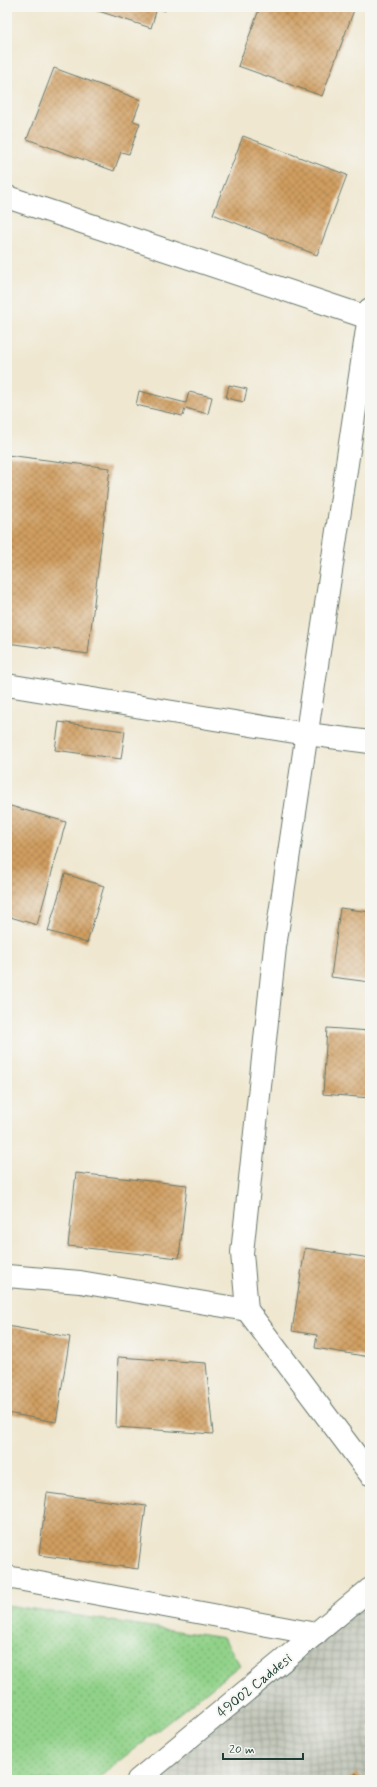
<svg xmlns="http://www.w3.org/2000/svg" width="377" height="1787" font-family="Mynerve,sans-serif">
<defs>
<pattern id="industrial-grid" width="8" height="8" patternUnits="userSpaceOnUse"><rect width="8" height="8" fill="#c2c6b9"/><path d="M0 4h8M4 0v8" fill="none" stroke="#9da297"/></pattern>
<pattern id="grass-dots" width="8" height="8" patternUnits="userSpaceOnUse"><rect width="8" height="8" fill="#91d289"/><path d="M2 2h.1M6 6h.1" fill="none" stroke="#76ac71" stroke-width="1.8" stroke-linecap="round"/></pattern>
<pattern id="building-cross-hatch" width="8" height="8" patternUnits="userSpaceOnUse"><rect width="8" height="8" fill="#d09e60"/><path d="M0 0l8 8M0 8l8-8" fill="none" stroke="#a88250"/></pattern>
</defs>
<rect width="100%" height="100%" fill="#f6f6f2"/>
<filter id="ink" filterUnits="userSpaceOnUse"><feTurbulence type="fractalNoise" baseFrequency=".025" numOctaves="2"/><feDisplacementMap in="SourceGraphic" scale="8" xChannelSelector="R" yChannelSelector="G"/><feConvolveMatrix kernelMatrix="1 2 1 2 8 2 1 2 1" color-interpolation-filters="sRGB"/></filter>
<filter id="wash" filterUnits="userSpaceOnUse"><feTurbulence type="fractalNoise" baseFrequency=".012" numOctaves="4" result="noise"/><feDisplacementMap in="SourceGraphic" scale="16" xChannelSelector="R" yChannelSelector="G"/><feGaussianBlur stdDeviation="0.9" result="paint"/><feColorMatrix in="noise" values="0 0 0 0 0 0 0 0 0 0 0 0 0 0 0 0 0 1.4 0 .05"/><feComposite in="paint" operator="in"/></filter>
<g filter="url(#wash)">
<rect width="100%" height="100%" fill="#efe7d0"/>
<polygon fill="url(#industrial-grid)" points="370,1590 370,1780 133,1780"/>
<polygon fill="url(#grass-dots)" stroke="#58885e" points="7,1605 224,1638 240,1665 95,1780 7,1780"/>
<g id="blocks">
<g fill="url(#building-cross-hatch)">
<polygon points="86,7 166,7 165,11 157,8 151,28"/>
<polygon points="260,7 347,7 354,10 322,96 238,66"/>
<polygon points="54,68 141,100 133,121 140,123 129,154 121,152 114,171 27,139"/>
<polygon points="243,136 347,175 317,255 213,214"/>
<polygon points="229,385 247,389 244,402 226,398"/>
<polygon points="139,391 186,403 189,392 212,397 208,414 185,408 183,416 136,405"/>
<polygon points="7,455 110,468 88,654 7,643"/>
<polygon points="59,722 125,731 121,759 55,750"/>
<polygon points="7,805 66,822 37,925 7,916"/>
<polygon points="65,874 104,886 87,943 48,931"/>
<polygon points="340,908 370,912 370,982 331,977"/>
<polygon points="327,1028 370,1031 370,1098 323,1094"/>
<polygon points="76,1173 187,1185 179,1258 68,1246"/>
<polygon points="305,1248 370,1258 370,1357 315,1348 317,1335 292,1331"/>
<polygon points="7,1326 70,1337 56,1422 7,1413"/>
<polygon points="118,1357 206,1363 213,1434 116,1427"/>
<polygon points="47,1493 146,1506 138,1569 39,1555"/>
<polygon points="356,1773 363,1780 348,1780"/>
</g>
</g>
</g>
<g filter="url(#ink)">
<use href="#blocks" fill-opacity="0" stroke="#68786b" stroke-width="1"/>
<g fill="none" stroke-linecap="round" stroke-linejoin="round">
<defs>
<g id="minor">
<polyline points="7,197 369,318"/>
<polyline points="370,309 275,947 242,1253 247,1310 370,1474"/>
<polyline points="7,685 307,734 370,742"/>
<polyline points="7,1276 80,1282 247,1310"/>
<polyline points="7,1577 316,1634"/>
</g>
<polyline id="tertiary" points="138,1780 370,1589"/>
</defs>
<use href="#minor" stroke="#68786b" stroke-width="24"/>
<use href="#tertiary" stroke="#68786b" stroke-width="24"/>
<use href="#minor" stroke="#fff" stroke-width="22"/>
<use href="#tertiary" stroke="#fff" stroke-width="22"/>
</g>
</g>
<g text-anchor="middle" stroke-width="4" stroke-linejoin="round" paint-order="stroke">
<g font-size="14" fill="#1f3d34" stroke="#f6f6f2">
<text transform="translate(254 1685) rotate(-39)" y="5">49002 Caddesi</text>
</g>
</g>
<rect width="377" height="1787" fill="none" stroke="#f6f6f2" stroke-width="24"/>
<path d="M223 1753v6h80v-6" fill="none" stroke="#1f3d34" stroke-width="2"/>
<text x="229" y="1753" font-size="12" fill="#1f3d34" stroke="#f6f6f2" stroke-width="3" paint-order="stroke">20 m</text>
</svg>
